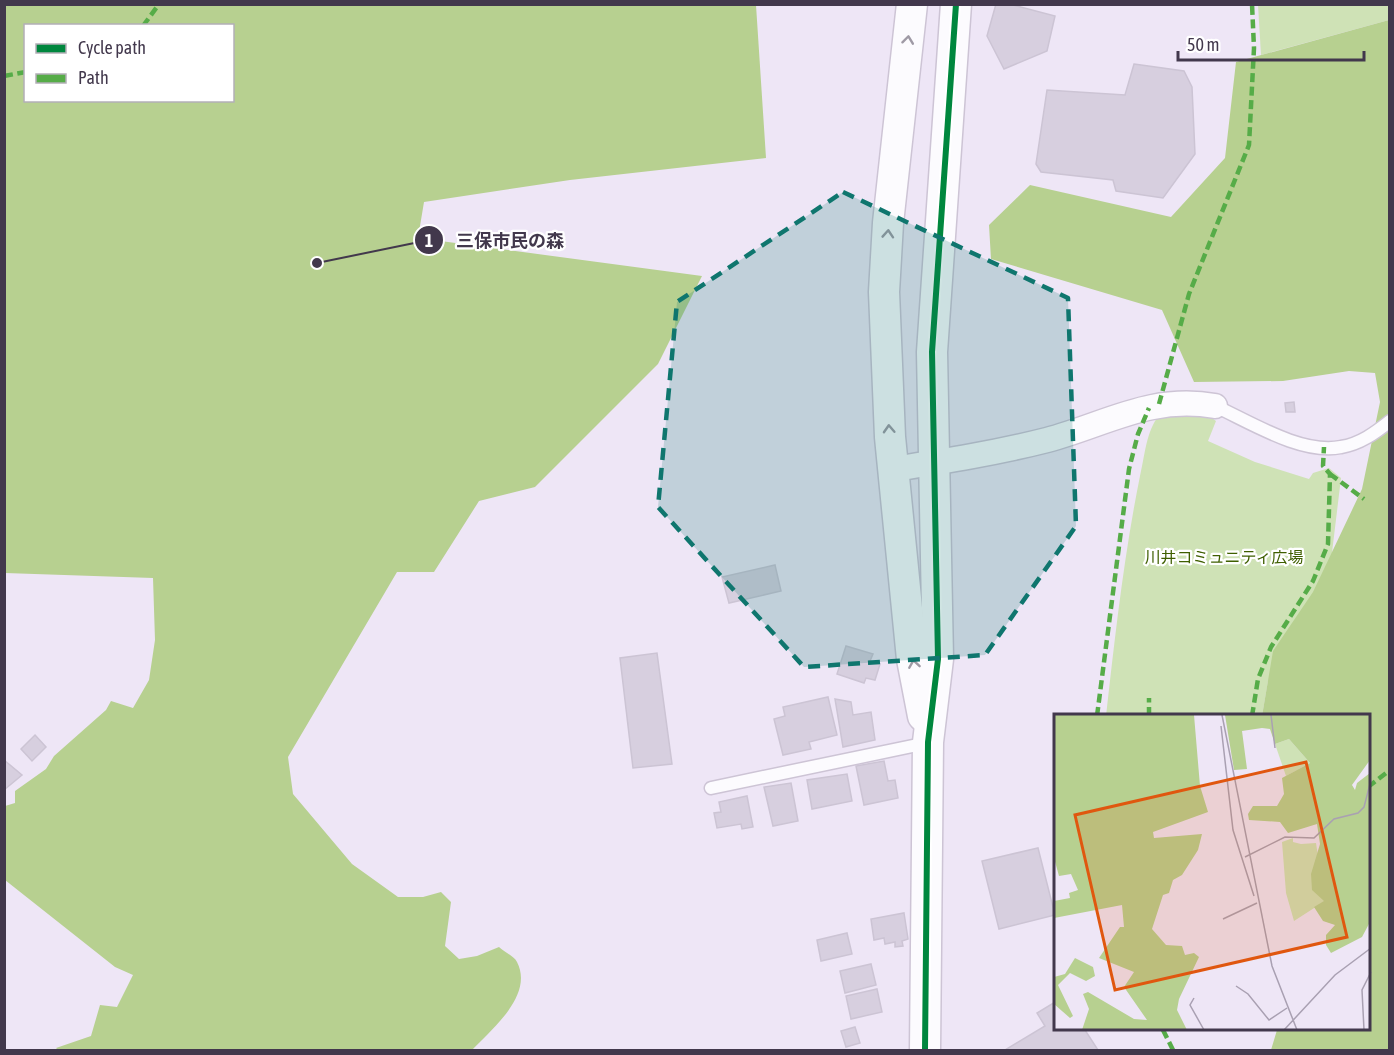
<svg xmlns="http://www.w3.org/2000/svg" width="1394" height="1055" font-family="'Asap Condensed','Noto Sans JP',sans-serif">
<rect width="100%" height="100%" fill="#eee6f6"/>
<g fill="#cfe2b6">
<polygon points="1258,5 1389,5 1389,20 1261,55"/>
<path d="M1159 415 1209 416 1216 421 1208 441 1255 462 1309 479 1313 473 1329 468 1341 478 1331 561 1268 681 1262 716H1106C1115 636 1124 555 1140 476 1145 455 1146 432 1159 415Z"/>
</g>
<g fill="#b7d090" fill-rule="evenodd">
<path d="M5 4 756 5 766 158 570 180 424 202 418 238 702 276 658 364 535 487 479 501 434 572H397L288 757 293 794 352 864 398 897H423L441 892 451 902 445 946 459 959 477 956 499 947C504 952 514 956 517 962 534 995 492 1029 472 1050H58L56 1048 91 1036 100 1005 117 1007 133 975 115 967 5 880V806L15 803V791L46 769 54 756 106 710 111 701 133 708 149 680 155 640 153 578 5 573ZM26 26H232V100H26Z"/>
<polygon points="1389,20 1389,1050 1271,1050 1277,1030 1368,1030 1368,716 1262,716 1273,651 1313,592 1362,489 1380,402 1375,373 1349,371 1283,381 1194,382 1162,310 991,259 989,225 1030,185 1171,217 1225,158 1236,62"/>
</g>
<g fill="#d7cfdf" stroke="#ccc4d4" stroke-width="1.5">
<polygon points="996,4 1009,4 1055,16 1047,51 1004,69 987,36"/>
<polygon points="1134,64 1184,71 1192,87 1195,154 1163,198 1116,191 1113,180 1041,172 1036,164 1047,90 1125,95"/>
<polygon points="1294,402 1295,412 1286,412 1285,403"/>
<polygon points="775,565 781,591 729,603 722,577"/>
<polygon points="846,646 873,654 870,661 880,664 875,680 866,678 864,683 837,674"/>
<polygon points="657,653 672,764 633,768 620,658"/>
<polygon points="828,697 837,735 809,742 811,749 783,755 774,719 785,716 783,707"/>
<polygon points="835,699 851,702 853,715 871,712 875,740 843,747"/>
<polygon points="35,735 46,747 32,761 21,749"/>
<polygon points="4,760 22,775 4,790"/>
<polygon points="884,761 888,781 895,780 898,798 864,805 856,766"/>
<polygon points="847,774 852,801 812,809 807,780"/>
<polygon points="791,783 798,821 773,826 764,787"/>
<polygon points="747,796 753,827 742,829 741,824 717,828 714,813 721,812 719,802"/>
<polygon points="1038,848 1055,915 999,929 982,861"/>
<polygon points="904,913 908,939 902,941 903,946 895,947 895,942 885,944 884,938 874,940 871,919"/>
<polygon points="847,933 852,954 821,961 817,940"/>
<polygon points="871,964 876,985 845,993 840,971"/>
<polygon points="877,989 882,1012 851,1019 846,996"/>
<polygon points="1055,1002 1055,1030 1085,1030 1098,1050 1005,1050 1045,1026 1037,1013"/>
<polygon points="855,1027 860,1043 846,1047 841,1031"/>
</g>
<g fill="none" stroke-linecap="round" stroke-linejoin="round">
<defs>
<g id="service">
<path d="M1215 406C1250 422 1302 455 1341 447 1360 444 1375 433 1390 421"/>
<polyline points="711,788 927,743"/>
</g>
<path id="minor" d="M894 469C945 461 996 453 1047 440 1107 424 1150 395 1215 406"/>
<g id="tertiary">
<polyline points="912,4 888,223 884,292 890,437 912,659 923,716"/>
<polyline points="925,1050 928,742 938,659 932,352 956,4"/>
</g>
</defs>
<use href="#service" stroke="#cdc4d5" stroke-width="15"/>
<use href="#minor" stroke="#cdc4d5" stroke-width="27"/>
<use href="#tertiary" stroke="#cdc4d5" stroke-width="33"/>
<use href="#service" stroke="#fcfbfe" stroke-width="12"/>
<use href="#minor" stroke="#fcfbfe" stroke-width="24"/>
<use href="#tertiary" stroke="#fcfbfe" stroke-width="30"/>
<g stroke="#56ac48" stroke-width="4.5" stroke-dasharray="9 4.5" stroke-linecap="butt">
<polyline points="143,26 159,4"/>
<polyline points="4,76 26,72"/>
<polyline points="1159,404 1189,294 1249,145 1254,48 1252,4"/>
<polyline points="1330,474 1364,499"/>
<polyline points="1097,716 1129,469 1138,434 1149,408"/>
<polyline points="1149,716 1149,698"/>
<polyline points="1252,716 1258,679 1271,647 1313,581 1328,544 1330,474 1323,466 1324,447"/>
<polyline points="1368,787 1390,770"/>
<polyline points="1163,1030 1173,1050"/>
</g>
<defs>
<polyline id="cycleway" points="925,1050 928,742 938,659 932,352 956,4"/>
</defs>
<use href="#cycleway" stroke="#fff" stroke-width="10"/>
<use href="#cycleway" stroke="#00873e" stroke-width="6"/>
</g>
<defs><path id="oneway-chevron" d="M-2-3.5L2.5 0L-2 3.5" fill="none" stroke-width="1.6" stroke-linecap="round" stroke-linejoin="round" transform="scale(1.5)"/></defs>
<g stroke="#9f9aa5">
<use href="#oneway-chevron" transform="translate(908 40) rotate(-83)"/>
<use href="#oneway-chevron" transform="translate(888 234) rotate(-86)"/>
<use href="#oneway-chevron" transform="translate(889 429) rotate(-93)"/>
<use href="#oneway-chevron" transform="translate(914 664) rotate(-99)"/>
</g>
<path fill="#0f766e" fill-opacity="0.2" stroke="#0f766e" stroke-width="4.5" stroke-dasharray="12 8" stroke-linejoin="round" d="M843 192 1068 298 1076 526 985 655 804 667 658 507 677 302Z"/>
<g text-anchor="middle" stroke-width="4.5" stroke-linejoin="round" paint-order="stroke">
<g font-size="16" fill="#3f5f00" stroke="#fff">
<text x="1224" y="563">川井コミュニティ広場</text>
</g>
</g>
<g transform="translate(1054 714)">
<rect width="316" height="316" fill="#eee6f6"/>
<path d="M235 25 256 49 232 62 221 30ZM239 124V128L247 130 262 129 271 187 240 207 232 179 228 128Z" fill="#cfe2b6"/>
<path d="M0 1H140L146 72 154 98 99 118 100 124 148 120 144 136 128 161 119 166 115 179 109 181 98 215 112 231 128 232 131 241 140 239 145 243 125 285 123 296 133 316H28L35 295 29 280 34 278 80 305 93 306 70 273 80 258 45 244 66 213H70L68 191 0 204V187L16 184 15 179 24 176 17 160 5 162 0 144ZM171 1H316V46L298 71 301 76 303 69 316 59V208L308 223 277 239 272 231V221L281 211 269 207 260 193 270 187 258 176 257 160 266 130 263 110 234 119 226 108 195 106 194 100 199 92H223L230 80 228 64 256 49 235 25 221 30 216 15 208 14 188 17 193 55 180 56ZM21 244 39 253 41 262 32 267 16 259 4 271 19 302 16 304 0 290V263L11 260Z" fill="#b7d090"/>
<path fill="none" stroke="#a9a0b2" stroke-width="1.5" d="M168 1 218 252 243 316M217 1 221 34M167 12 179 116 200 182M191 143 231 123 260 124 280 105 304 99 310 93 317 66M169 205 203 189M182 272 194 280 215 306 233 294M140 284 136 291 150 316M230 316 281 261 317 234M310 316 308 276 317 258"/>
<path fill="#e0570f" fill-opacity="0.15" stroke="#e0570f" stroke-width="3" d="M252 48 293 223 61 276 21 101Z"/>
<rect width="316" height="316" fill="none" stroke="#42384c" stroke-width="3"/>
</g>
<path fill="none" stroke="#42384c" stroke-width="2" d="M317 263L429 240"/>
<g fill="#42384c" stroke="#fff" stroke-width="2">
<circle cx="317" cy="263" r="6"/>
<circle cx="429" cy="240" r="15"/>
</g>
<g font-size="18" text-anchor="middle" font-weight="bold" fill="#fff">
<text x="429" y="247">1</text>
</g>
<g font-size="18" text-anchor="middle" font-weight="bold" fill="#42384c" stroke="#fff" stroke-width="4.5" stroke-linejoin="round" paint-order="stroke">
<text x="510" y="247">三保市民の森</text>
</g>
<rect width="1394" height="1055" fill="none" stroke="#42384c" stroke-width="12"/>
<rect x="24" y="24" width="210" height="78" fill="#ffffff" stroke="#b3afb7" stroke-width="1.5"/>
<rect x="36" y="44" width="30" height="9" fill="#00873e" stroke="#b3afb7" stroke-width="1.5"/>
<text x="78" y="54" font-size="18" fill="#42384c">Cycle path</text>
<rect x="36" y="74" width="30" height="9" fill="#56ac48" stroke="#b3afb7" stroke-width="1.5"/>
<text x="78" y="84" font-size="18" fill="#42384c">Path</text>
<path d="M1178 51v9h186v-9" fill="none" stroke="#42384c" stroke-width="3"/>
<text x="1187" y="51" font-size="18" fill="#42384c" stroke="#ffffff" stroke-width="4.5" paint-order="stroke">50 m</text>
</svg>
